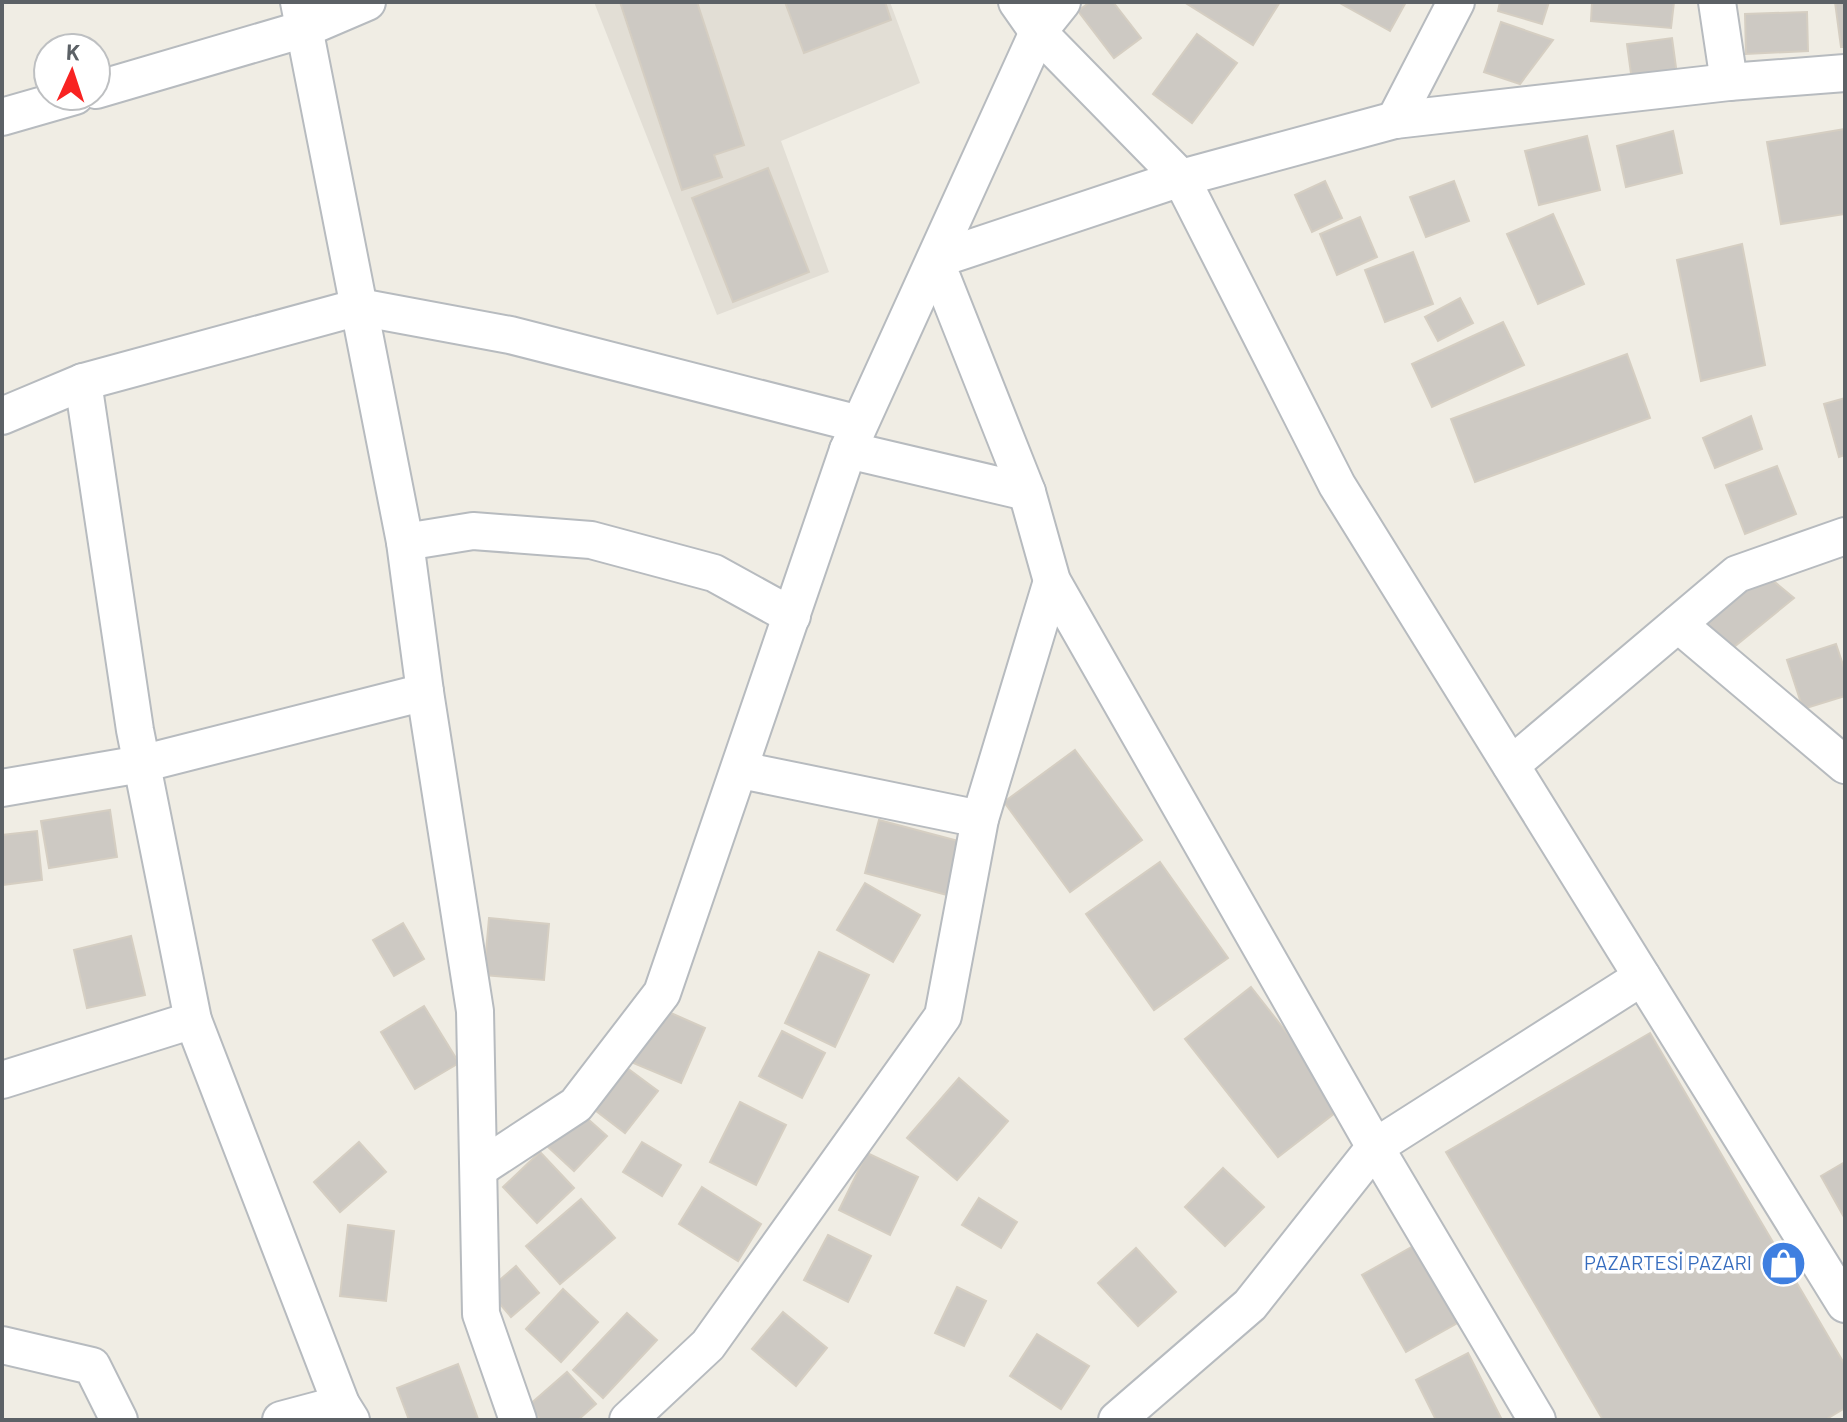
<svg xmlns="http://www.w3.org/2000/svg" width="1847" height="1422" font-family="Barlow,sans-serif">
<rect width="100%" height="100%" fill="#f0ede4"/>
<polygon fill="#e2ded5" points="594,2 890,2 920,83 781,141 829,272 717,315"/>
<g fill="#cdc9c3" stroke="#d5cec2" stroke-width="2">
<polygon points="620,2 697,2 744,145 714,155 722,177 682,190"/>
<polygon points="785,2 885,2 891,20 804,53"/>
<polygon points="1090,2 1113,2 1141,38 1114,58 1078,11"/>
<polygon points="1184,2 1280,2 1253,45"/>
<polygon points="1338,2 1406,2 1390,31"/>
<polygon points="1500,2 1549,2 1542,24 1498,11"/>
<polygon points="1592,2 1674,2 1671,28 1591,21"/>
<polygon points="1835,2 1845,2 1845,47 1841,47"/>
<polygon points="1807,12 1808,51 1746,54 1745,14"/>
<polygon points="1501,22 1553,40 1520,84 1484,72"/>
<polygon points="1197,34 1237,63 1192,123 1153,94"/>
<polygon points="1672,38 1677,75 1632,81 1627,44"/>
<polygon points="1845,129 1845,214 1781,224 1767,142"/>
<polygon points="1673,131 1682,173 1626,187 1617,146"/>
<polygon points="1587,136 1600,190 1539,205 1525,151"/>
<polygon points="768,168 809,272 733,302 692,198"/>
<polygon points="1325,181 1342,218 1312,232 1295,195"/>
<polygon points="1454,181 1469,221 1426,237 1410,197"/>
<polygon points="1553,214 1584,284 1538,304 1507,234"/>
<polygon points="1360,217 1377,257 1337,275 1320,234"/>
<polygon points="1742,244 1765,365 1701,381 1677,260"/>
<polygon points="1413,252 1433,304 1385,322 1365,270"/>
<polygon points="1460,298 1473,323 1438,341 1425,317"/>
<polygon points="1503,322 1524,365 1432,407 1412,364"/>
<polygon points="1627,354 1650,418 1475,482 1451,419"/>
<polygon points="1845,398 1845,455 1839,457 1824,404"/>
<polygon points="1751,416 1762,449 1715,468 1703,438"/>
<polygon points="1777,466 1796,514 1745,534 1726,485"/>
<polygon points="1765,574 1794,598 1729,651 1703,620"/>
<polygon points="1836,644 1845,671 1845,696 1803,709 1787,660"/>
<polygon points="1075,750 1142,840 1070,892 1004,802"/>
<polygon points="110,810 117,857 49,868 41,821"/>
<polygon points="879,820 962,842 947,895 865,873"/>
<polygon points="37,831 42,880 2,885 2,835"/>
<polygon points="1160,862 1228,958 1154,1010 1086,914"/>
<polygon points="865,883 920,915 893,962 837,930"/>
<polygon points="489,918 549,924 544,980 484,975"/>
<polygon points="403,923 424,959 394,976 373,940"/>
<polygon points="131,936 145,995 87,1008 74,950"/>
<polygon points="819,952 869,975 835,1047 785,1023"/>
<polygon points="1251,987 1344,1106 1278,1157 1185,1039"/>
<polygon points="424,1006 459,1063 415,1089 381,1032"/>
<polygon points="655,1006 705,1028 681,1083 631,1062"/>
<polygon points="782,1031 825,1053 802,1098 759,1076"/>
<polygon points="1650,1033 1845,1365 1845,1408 1825,1420 1603,1420 1446,1152"/>
<polygon points="619,1062 658,1091 625,1133 587,1104"/>
<polygon points="959,1078 1008,1121 957,1180 907,1138"/>
<polygon points="740,1102 786,1125 756,1185 710,1162"/>
<polygon points="580,1112 607,1136 574,1171 548,1147"/>
<polygon points="359,1142 386,1172 340,1212 314,1182"/>
<polygon points="642,1142 681,1165 662,1196 623,1172"/>
<polygon points="540,1152 574,1188 537,1223 503,1187"/>
<polygon points="867,1153 918,1177 890,1235 839,1210"/>
<polygon points="1845,1162 1845,1219 1821,1176"/>
<polygon points="1223,1168 1264,1207 1225,1246 1185,1207"/>
<polygon points="702,1187 761,1224 738,1261 679,1224"/>
<polygon points="979,1198 1017,1222 1001,1248 962,1225"/>
<polygon points="581,1199 615,1238 560,1284 526,1246"/>
<polygon points="348,1225 394,1231 386,1301 340,1296"/>
<polygon points="828,1235 871,1256 848,1302 804,1280"/>
<polygon points="1415,1245 1459,1322 1406,1352 1362,1275"/>
<polygon points="1136,1248 1176,1292 1138,1326 1098,1283"/>
<polygon points="516,1266 539,1293 511,1317 488,1290"/>
<polygon points="957,1287 986,1301 964,1346 935,1333"/>
<polygon points="563,1289 598,1322 561,1362 526,1329"/>
<polygon points="783,1312 827,1348 796,1386 752,1349"/>
<polygon points="627,1313 657,1340 603,1398 573,1370"/>
<polygon points="1037,1334 1089,1366 1061,1409 1010,1376"/>
<polygon points="1468,1353 1502,1420 1436,1420 1416,1380"/>
<polygon points="458,1364 478,1419 409,1420 397,1388"/>
<polygon points="567,1372 596,1404 578,1420 541,1420 528,1406"/>
</g>
<g fill="none" stroke-linecap="round" stroke-linejoin="round">
<defs>
<g id="minor">
<polyline points="299,2 405,542 425,692 475,1011 481,1314 518,1420"/>
<polyline points="1017,2 1038,32 1181,178 1337,485 1845,1304"/>
<polyline points="1717,2 1729,82"/>
<polyline points="96,90 304,29 367,2"/>
<polyline points="2,117 75,96"/>
<polyline points="1395,120 1456,2"/>
<polyline points="83,382 135,730 193,1020 341,1404 351,1420"/>
<polyline points="2,416 83,382 359,307 510,335 859,424"/>
<polyline points="848,450 1027,492"/>
<polyline points="405,542 473,531 591,540 714,573 792,616"/>
<polyline points="1678,624 1845,765"/>
<polyline points="1511,765 1737,574 1845,536"/>
<polyline points="741,770 980,819"/>
<polyline points="2,788 141,764 425,692"/>
<polyline points="2,1080 193,1020"/>
<polyline points="480,1168 576,1105 662,993 848,450 1038,32 1062,2"/>
<polyline points="2,1345 92,1366 119,1420"/>
<polyline points="281,1420 341,1404"/>
<polyline points="628,1420 708,1345 943,1016 980,819 1052,581"/>
<polyline points="1117,1420 1250,1305 1375,1147 1642,977"/>
<polyline points="1537,1420 1375,1147 1052,581 1027,492 935,260 1181,178 1395,120 1729,82 1845,73"/>
</g>
</defs>
<use href="#minor" stroke="#b7bbbf" stroke-width="40"/>
<use href="#minor" stroke="#fff" stroke-width="36"/>
</g>
<defs>
<symbol id="shop-disc" viewBox="-11 -11 22 22"><circle r="9.5" fill="#3f7fe0" stroke="#fff"/><path d="M-5-2.5h2.3a2.7 3.5 0 0 1 5.4 0H5L5.5 6h-11ZM-1.5-2.5h3a1.5 2.3 0 0 0-3 0Z" fill="#fff"/></symbol>
</defs>
<g fill-rule="evenodd">
<use href="#shop-disc" x="1758" y="1238" width="51" height="51"/>
</g>
<g text-anchor="middle" stroke-width="7" stroke-linejoin="round" paint-order="stroke">
<g font-size="20" fill="#366cbe" stroke="#fff" text-anchor="end">
<text x="1752" y="1270">PAZARTESİ PAZARI</text>
</g>
</g>
<rect width="1847" height="1422" fill="none" stroke="#5c6166" stroke-width="8"/>
<g transform="translate(72 72) rotate(3)"><circle r="38" fill="#ffffff" stroke="#bec0c2" stroke-width="2"/>
<path d="M0-6L14 30L0 20L-14 30Z" fill="#f82322"/>
<text y="-12" font-size="22" font-weight="bold" text-anchor="middle" fill="#5c6166">K</text>
</g>
</svg>
